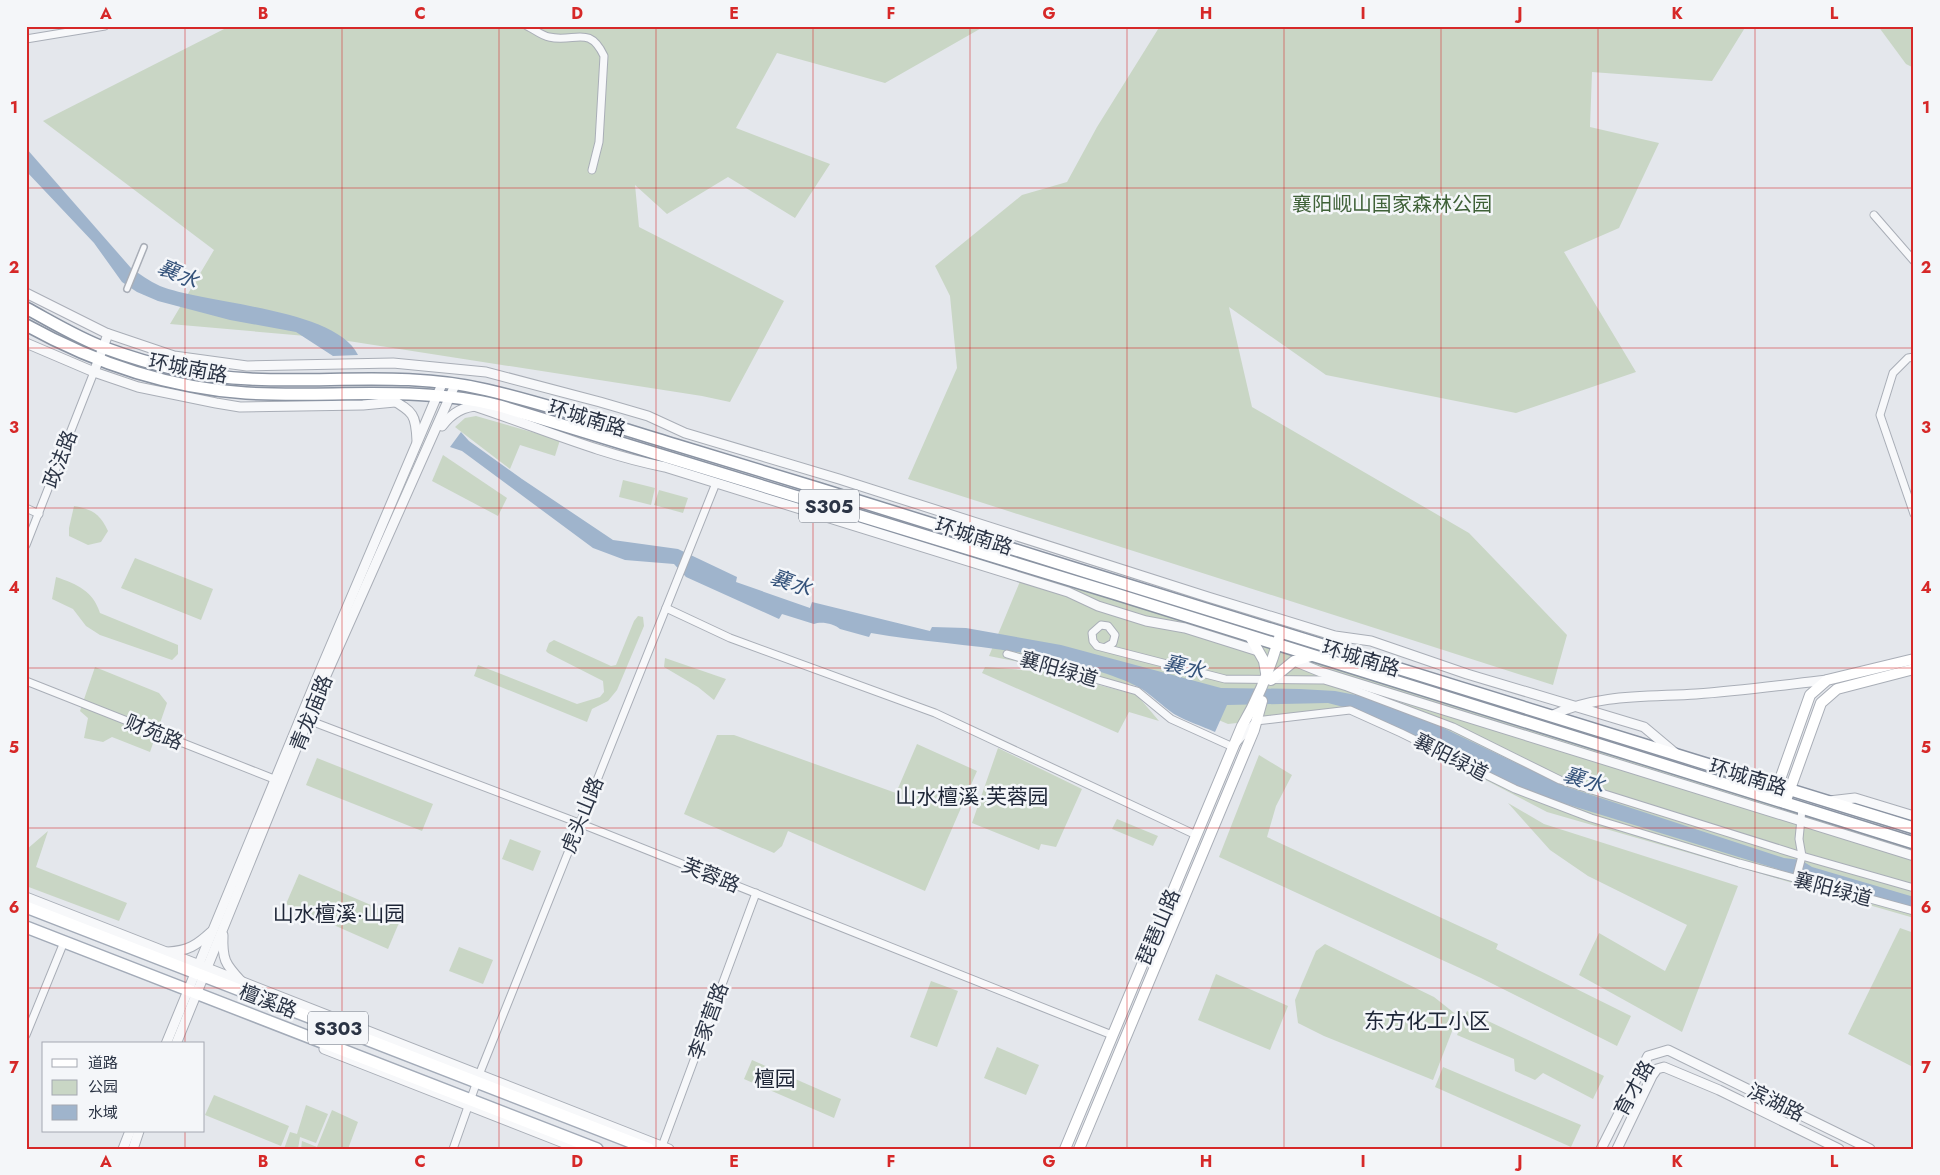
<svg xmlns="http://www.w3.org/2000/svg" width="1940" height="1175" font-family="Jost,'Noto Sans SC',sans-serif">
<rect width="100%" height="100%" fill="#e4e7ec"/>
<g fill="#c9d6c5">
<polygon points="230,26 985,26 885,83 777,53 736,128 830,164 795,218 728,177 667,214 635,185 639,227 784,301 730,402 702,396 329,338 170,324 214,250 43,121"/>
<polygon points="1160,26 1746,26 1712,81 1592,72 1590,127 1659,143 1619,228 1564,252 1636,372 1516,413 1326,375 1229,307 1252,407 1469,533 1567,635 1553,685 908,479 957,368 950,296 935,266 1022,195 1067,182 1097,127"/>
<polygon points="1878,26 1914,26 1914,68 1906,64"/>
<polygon points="476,416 560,440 555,456 520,445 510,469 455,427 465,418"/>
<polygon points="443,455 507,498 498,516 432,481"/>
<polygon points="623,480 655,488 651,505 619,497"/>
<polygon points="659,490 688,498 683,513 654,505"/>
<path d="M74 506C92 509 100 514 108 531L101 542 88 545 69 536V528Z"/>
<polygon points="135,558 213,589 201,620 121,588"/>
<polygon points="1026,567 1914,843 1914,918 1547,812 1351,710 1228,724 1138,686 989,656"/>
<path d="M56 577C77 584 93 591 100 613L178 645V654L172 660 100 635 86 626 73 609 52 599Z"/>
<polygon points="638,616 643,617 644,626 617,690 608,701 592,709 587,722 474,676 478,665 577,704 600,697 604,692 603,681 548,653 546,651 549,643 554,640 611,666 616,665 634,621"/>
<polygon points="665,658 726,679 714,700 698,687 664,667"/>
<polygon points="95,667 159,693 167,703 150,752 112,737 103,742 84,738 88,718 80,711"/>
<polygon points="985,667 1049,672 1137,695 1159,721 1129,712 1118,733 982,673"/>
<polygon points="717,735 734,735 896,793 917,744 977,771 925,891 788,831 782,846 774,853 684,814"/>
<polygon points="998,748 1082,789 1056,847 1041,844 1039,850 972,823"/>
<polygon points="1259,755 1292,775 1276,806 1267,837 1498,944 1496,949 1631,1016 1617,1046 1481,978 1219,857"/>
<polygon points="317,758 433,804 422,831 306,785"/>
<polygon points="1508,803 1544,824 1738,886 1682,1032 1579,975 1599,933 1665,971 1687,925 1588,876 1550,850"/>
<polygon points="1117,819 1158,836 1153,846 1112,829"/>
<polygon points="48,831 36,867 127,903 119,921 26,886 26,850"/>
<polygon points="510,839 541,851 533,871 502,859"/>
<polygon points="299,874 401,918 388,949 286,904"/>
<polygon points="1900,928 1914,933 1914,1060 1911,1066 1848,1034"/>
<polygon points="1325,944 1434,997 1458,1016 1433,1080 1324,1036 1298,1023 1295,1000 1316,951"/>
<polygon points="459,947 493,960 483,984 449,971"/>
<polygon points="1216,974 1288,1006 1270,1050 1198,1020"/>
<polygon points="931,981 958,991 937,1047 910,1037"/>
<polygon points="1467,1011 1604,1076 1593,1099 1543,1073 1535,1080 1515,1071 1514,1059 1457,1035"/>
<polygon points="997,1047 1039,1065 1026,1095 984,1078"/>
<polygon points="752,1060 841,1099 834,1118 744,1079"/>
<polygon points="1443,1067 1581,1125 1571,1147 1435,1087"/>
<polygon points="214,1095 289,1126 281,1146 205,1115"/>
<polygon points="306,1105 328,1114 316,1143 300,1137 298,1149 284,1149 290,1132 297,1134"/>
<polygon points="332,1110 358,1122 348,1149 301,1149 302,1141 317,1147"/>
</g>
<g fill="#9fb4cc">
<path d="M26 148 131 268C140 274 149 281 160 286 205 304 336 308 358 355L333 356 296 332 230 320 158 301 137 292 122 282 94 243 26 171Z"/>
<path d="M461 432 469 441 522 479 613 540 678 549 737 577 736 582 810 608 812 602 930 631 932 627 966 628 1061 645 1221 688 1300 689 1335 691 1361 696 1408 711 1564 786 1784 858 1801 860 1812 867 1914 897V911L1556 801 1517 787 1406 731 1351 709 1328 703 1227 705 1215 732C1202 726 1186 721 1174 714 1162 706 1152 695 1140 688 1126 680 1110 675 1095 670 1022 646 945 646 871 633L869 637 840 629C835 624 821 621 814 624L782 614 779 619 686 577 674 564 625 560 593 548 462 451 450 447Z"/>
</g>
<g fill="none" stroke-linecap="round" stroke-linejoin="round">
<defs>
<polyline id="pedestrian" points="127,289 144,247"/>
<g id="minor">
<path d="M527 26C534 29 542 36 549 37 575 43 589 24 604 56L599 142 592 170"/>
<polyline points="26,39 105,26"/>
<polyline points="1874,215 1914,261"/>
<polyline points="1914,357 1908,358 1893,373 1880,415 1914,514"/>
<polyline points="26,508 39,514"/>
<polyline points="26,545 94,372"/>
<polyline points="666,608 730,638 935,713 1196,835"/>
<polyline points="1106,647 1113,643 1115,635 1108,626 1101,625 1092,633 1093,641 1097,646 1225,679 1324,680 1347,687 1453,727 1560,780 1802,856 1914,888"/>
<polyline points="1007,654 1137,691 1171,719 1233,747 1256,721 1350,710 1401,733 1515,789 1591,818 1739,863 1914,911"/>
<polyline points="26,681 279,781"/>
<polyline points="308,720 579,823 1112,1035"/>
<polyline points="1796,879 1802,856 1799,839 1802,809"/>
<polyline points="26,1035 64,942"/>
<polyline points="453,1149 481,1070 716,483"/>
<polyline points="661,1149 756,893"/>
</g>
<g id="tertiary">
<polyline points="26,293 106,333 174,356 247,366 393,363 486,372 600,402 648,416 685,433 839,479 1208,597 1335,636 1371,641 1467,674 1644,727 1675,753"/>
<polyline points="26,343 94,372 138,387 216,403 240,407 363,405 395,402"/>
<polyline points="94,372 108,334"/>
<path d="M391 399C413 412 416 414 417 441"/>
<path d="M474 406C538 427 599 454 665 467L1068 592 1098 606 1146 621 1185 628 1258 651"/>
<path d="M442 426C451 414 464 406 479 406"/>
<polyline points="1294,661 1321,672 1914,856"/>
<path d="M1553 715C1597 694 1648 697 1696 694 1740 691 1783 685 1827 680"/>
<polyline points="1829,801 1855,798 1914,816"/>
<polyline points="26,897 669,1149"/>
<path d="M223 935C222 959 225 964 241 981"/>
<path d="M168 952C188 951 197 945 211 932"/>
<polyline points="166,1044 317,678 442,384"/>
<polyline points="176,1044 324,680 455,385"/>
<polyline points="324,1049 579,1149"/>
<polyline points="123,1149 130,1131"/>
<polyline points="133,1149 139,1131"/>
<polyline points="1601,1149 1648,1056 1668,1050 1870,1149"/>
<polyline points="1617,1149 1652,1076 1657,1069 1664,1067 1719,1090 1839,1149"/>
</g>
<g id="secondary">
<polyline points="1251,638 1264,661 1266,673"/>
<polyline points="1271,680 1294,661 1311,656"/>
<polyline points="1773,799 1810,695 1827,680 1914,659"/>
<polyline points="1785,803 1821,703 1837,689 1914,669"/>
<path d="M1065 1149 1242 726C1258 699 1270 669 1279 638"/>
<polyline points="1079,1149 1254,730 1262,701"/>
</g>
<g id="primary">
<polyline points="26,907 649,1149"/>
<polyline points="26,927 597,1149"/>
</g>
<g id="trunk">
<path d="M26 308C52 322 78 338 105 348 151 365 201 377 250 379 328 383 409 371 487 390 551 405 613 426 676 445 812 486 947 528 1083 571 1359 658 1637 742 1914 828"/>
<path d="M26 325C93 362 169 388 246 393 328 398 421 385 500 406L1116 594 1914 843"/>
</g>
</defs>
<use href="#pedestrian" stroke="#a9aeb7" stroke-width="8"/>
<use href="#minor" stroke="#a9aeb7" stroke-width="9"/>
<use href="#tertiary" stroke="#a9aeb7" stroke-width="11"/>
<use href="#secondary" stroke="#a9aeb7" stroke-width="12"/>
<use href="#primary" stroke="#a3abb8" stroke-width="14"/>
<use href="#trunk" stroke="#8b94a3" stroke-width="14"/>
<use href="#pedestrian" stroke="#f7f8fa" stroke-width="5"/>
<use href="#minor" stroke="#f7f8fa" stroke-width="7"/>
<use href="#tertiary" stroke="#f7f8fa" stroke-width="9"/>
<use href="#secondary" stroke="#fff" stroke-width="10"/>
<use href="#primary" stroke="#fff" stroke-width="11"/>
<use href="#trunk" stroke="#fff" stroke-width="11"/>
</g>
<path fill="none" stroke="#d62828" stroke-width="1" stroke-opacity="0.55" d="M185 26V1044M342 26V1149M499 26V1149M656 26V1149M813 26V1149M970 26V1149M1127 26V1149M1284 26V1149M1441 26V1149M1598 26V1149M1755 26V1149M26 188H1914M26 348H1914M26 508H1914M26 668H1914M26 828H1914M26 988H1914M185 1131V1149"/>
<g text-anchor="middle" stroke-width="5" stroke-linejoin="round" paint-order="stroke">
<g fill="#f4f6f9" stroke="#676e7b" stroke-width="1">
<rect x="799" y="489.5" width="60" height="33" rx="4"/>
<rect x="308" y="1011.5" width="60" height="33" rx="4"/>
</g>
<g font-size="19" font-weight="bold" fill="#2b3445">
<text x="829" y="513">S305</text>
<text x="338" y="1035">S303</text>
</g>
<g font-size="20" fill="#3f6138" stroke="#f4f6f9">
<text x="1392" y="211">襄阳岘山国家森林公园</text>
</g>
<g font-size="20" fill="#2b3445" stroke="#f4f6f9">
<text transform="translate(188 368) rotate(11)" y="7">环城南路</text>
<text transform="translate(587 418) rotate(17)" y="7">环城南路</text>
<text transform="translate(60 459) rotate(-69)" y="7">政法路</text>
<text transform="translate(974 536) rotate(18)" y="7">环城南路</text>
<text transform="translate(1361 658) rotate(17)" y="7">环城南路</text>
<text transform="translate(1059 669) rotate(16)" y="7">襄阳绿道</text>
<text transform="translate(311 713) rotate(-68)" y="7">青龙庙路</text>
<text transform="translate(154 732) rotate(22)" y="7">财苑路</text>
<text transform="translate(1451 757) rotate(27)" y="7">襄阳绿道</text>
<text transform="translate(1748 777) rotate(17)" y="7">环城南路</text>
<text transform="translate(582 815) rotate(-68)" y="7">虎头山路</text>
<text transform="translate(711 875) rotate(22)" y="7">芙蓉路</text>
<text transform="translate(1833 889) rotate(15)" y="7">襄阳绿道</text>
<text transform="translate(1158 927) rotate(-67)" y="7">琵琶山路</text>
<text transform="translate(268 1001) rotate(21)" y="7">檀溪路</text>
<text transform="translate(708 1021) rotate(-70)" y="7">李家营路</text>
<text transform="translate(1634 1088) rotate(-61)" y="7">育才路</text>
<text transform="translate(1776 1102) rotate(26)" y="7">滨湖路</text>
</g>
<g font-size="21" font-style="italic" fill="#34527a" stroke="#f4f6f9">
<text transform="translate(178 274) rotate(23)" y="7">襄水</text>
<text transform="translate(791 583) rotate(19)" y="7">襄水</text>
<text transform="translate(1184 667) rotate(14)" y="7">襄水</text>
<text transform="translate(1584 780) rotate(17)" y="7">襄水</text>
</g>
<g font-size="21" fill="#1d2536" stroke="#f4f6f9">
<text x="972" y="804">山水檀溪·芙蓉园</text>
<text x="339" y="921">山水檀溪·山园</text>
<text x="1427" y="1028">东方化工小区</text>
<text x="775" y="1086">檀园</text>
</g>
</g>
<rect width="1940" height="1175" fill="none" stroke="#f4f6f9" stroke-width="55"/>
<rect x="42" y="1042" width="162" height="90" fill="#f4f6f9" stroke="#a4a8b1"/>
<rect x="52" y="1059" width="25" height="8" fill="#ffffff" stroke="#a4a8b1"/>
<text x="88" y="1068" font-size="15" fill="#2b3445">道路</text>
<rect x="52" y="1080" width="25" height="15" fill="#c9d6c5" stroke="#a4a8b1"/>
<text x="88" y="1092" font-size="15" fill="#2b3445">公园</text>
<rect x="52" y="1105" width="25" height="15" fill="#9fb4cc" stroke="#a4a8b1"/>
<text x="88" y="1118" font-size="15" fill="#2b3445">水域</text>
<rect x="28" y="28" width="1884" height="1120" fill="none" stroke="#d62828" stroke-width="2"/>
<g font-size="16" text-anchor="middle" font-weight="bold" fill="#d62828">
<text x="106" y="19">A</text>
<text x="263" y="19">B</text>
<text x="420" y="19">C</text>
<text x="577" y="19">D</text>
<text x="734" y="19">E</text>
<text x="891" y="19">F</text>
<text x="1049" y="19">G</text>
<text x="1206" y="19">H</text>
<text x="1363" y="19">I</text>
<text x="1520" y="19">J</text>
<text x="1677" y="19">K</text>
<text x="1834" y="19">L</text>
<text x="14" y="113">1</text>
<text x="1926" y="113">1</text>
<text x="14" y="273">2</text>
<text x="1926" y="273">2</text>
<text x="14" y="433">3</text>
<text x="1926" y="433">3</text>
<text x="14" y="593">4</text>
<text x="1926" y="593">4</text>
<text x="14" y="753">5</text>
<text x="1926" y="753">5</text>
<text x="14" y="913">6</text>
<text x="1926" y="913">6</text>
<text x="14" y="1073">7</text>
<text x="1926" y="1073">7</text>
<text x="106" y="1167">A</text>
<text x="263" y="1167">B</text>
<text x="420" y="1167">C</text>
<text x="577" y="1167">D</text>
<text x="734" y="1167">E</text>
<text x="891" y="1167">F</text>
<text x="1049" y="1167">G</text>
<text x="1206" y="1167">H</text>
<text x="1363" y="1167">I</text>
<text x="1520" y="1167">J</text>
<text x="1677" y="1167">K</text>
<text x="1834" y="1167">L</text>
</g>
</svg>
